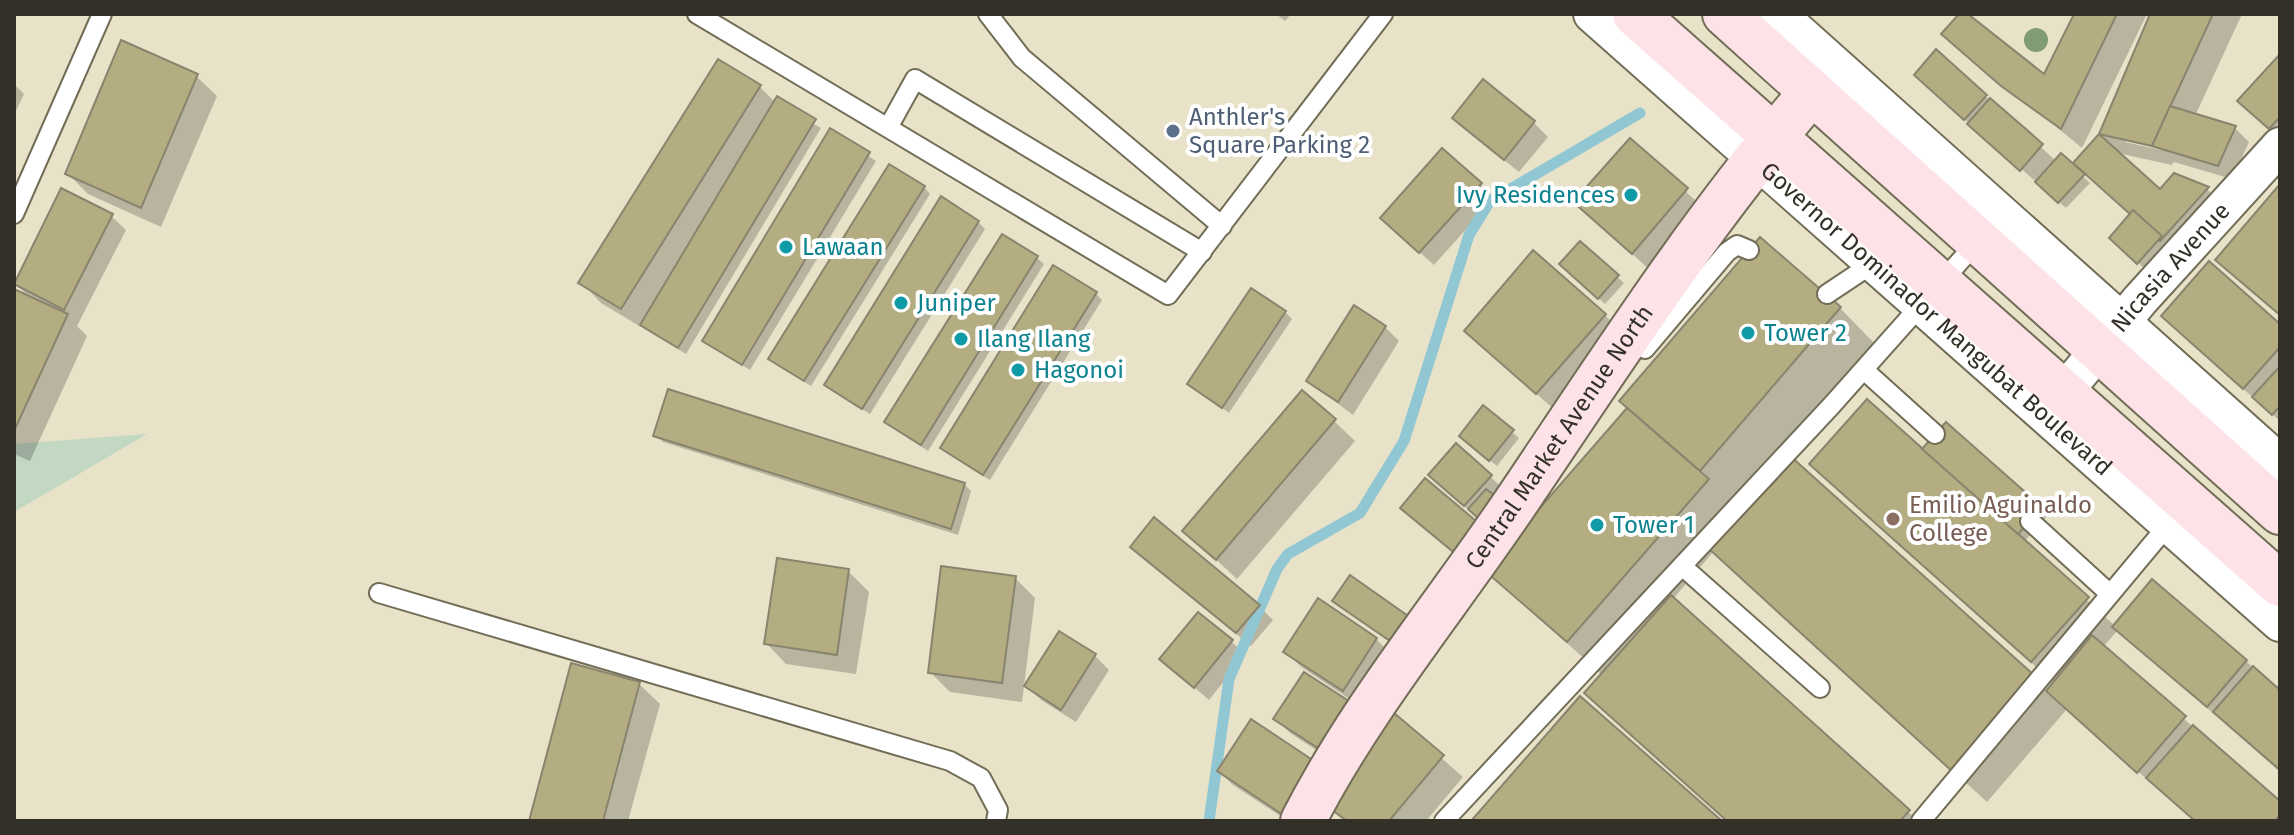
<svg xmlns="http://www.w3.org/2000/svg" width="2294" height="835" font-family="'Fira Sans',sans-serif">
<rect width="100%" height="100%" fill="#e7e2c8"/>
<polygon fill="#c2d8c3" points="147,434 14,512 14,444"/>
<g fill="#0003" fill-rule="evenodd">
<polygon points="1276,14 1291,14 1285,21"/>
<polygon points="1962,14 2044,77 2076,14 2147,14 2082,148 1944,34"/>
<path d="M2152 14H2242L2195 116 2235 128 2249 142 2232 179 2174 162 2172 165 2117 153 2160 192 2175 175 2207 189 2221 203 2145 269 2112 238 2132 215 2100 135ZM2125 138 2162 146 2161 150 2125 142Z"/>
<polygon points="1937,52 2056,161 2061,156 2090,183 2066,208 1930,89"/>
<polygon points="2280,57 2280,138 2254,115"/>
<polygon points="719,61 760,87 776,103 821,128 686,354 601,303 581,282"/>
<polygon points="196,76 217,96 161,227 88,194 68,174"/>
<polygon points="14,84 24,94 14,115"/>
<polygon points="1533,122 1548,137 1519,172 1469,132"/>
<polygon points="831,131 876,161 750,370 704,341"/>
<polygon points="1630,141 1718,221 1665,284 1576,202"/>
<polygon points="1480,184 1494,198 1434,265 1397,232"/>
<polygon points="924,187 930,194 811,386 777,365 770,358"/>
<polygon points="111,216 126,230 77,326 87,336 30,461 14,454 14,291 30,298 15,283"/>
<polygon points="978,222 985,229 870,414 833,391 827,385"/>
<polygon points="1037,258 1044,264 928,451 894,429 887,422"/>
<polygon points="1569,271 1617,277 1624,283 1605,304"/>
<polygon points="1095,293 1102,300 990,480 949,454 942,448"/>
<polygon points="1840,308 1876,345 1735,508 2035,679 2048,692 2055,684 1811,464 1922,451 1946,425 2047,516 2024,542 2115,626 2246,661 2280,692 2280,772 2118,630 2103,647 2280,804 2280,821 2194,821 2067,709 1987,802 1714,551 1673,599 1918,821 1726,821 1586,693 1602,675 1488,571 1629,408"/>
<polygon points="1285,312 1292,319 1229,413 1190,384"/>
<polygon points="1605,315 1625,335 1557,412 1466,331"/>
<polygon points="2163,316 2280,326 2280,421 2195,347"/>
<polygon points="1385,327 1399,341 1353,415 1308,381"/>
<polygon points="1334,421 1355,441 1237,579 1185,531"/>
<polygon points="1512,432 1519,438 1497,466 1468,443"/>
<polygon points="656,435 964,484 971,491 958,535 663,442"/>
<polygon points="1456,446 1505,490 1479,519 1445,489"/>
<polygon points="1147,561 1259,606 1273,620 1251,646"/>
<polygon points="848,571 869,592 856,674 786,664 766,643"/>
<polygon points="1015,578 1035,598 1022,702 950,692 930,672"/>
<polygon points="1351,578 1408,655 1335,600"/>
<polygon points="1376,639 1390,653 1357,704 1300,666 1286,651"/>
<polygon points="1231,641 1245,655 1209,700 1161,659"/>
<polygon points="1094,655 1109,670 1076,722 1041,700 1027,686"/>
<polygon points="1305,674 1336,763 1290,733 1276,719"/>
<polygon points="639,684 660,704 628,821 531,821"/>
<polygon points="1381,705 1463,777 1426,821 1344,821 1326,803"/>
<polygon points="1316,764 1288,821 1233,785 1219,771"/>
</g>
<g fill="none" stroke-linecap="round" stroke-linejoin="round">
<polyline stroke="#91c7d3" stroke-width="11" points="1209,821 1229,679 1277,569 1288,554 1360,513 1404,441 1469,235 1490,201 1640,113"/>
</g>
<g fill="#b4ad82" stroke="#89846d" stroke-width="2">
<polygon points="1959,14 1968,14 2044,74 2074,14 2117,14 2061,129 2001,86 1941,34"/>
<polygon points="2150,14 2213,14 2152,146 2099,134"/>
<polygon points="121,40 198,74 141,208 65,174"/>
<polygon points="1936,49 1987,95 1964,120 1914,75"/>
<polygon points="2280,54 2280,117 2269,129 2237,101"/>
<polygon points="718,59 761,85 621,309 578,283"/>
<polygon points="1483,79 1535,121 1504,160 1452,118"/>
<polygon points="777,96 816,119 678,348 640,325"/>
<polygon points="1990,98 2043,144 2020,171 1967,124"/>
<polygon points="2170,106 2236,126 2218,166 2152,146"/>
<polygon points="830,128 870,152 742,365 702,341"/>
<polygon points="2099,134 2160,189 2174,173 2209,187 2160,241 2073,163"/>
<polygon points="1630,138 1688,188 1632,254 1573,202"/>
<polygon points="1442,148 1482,183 1419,253 1380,218"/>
<polygon points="2061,153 2085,174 2058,203 2035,182"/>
<polygon points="889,164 925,186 804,381 768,359"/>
<polygon points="2280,184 2280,315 2215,260"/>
<polygon points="61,188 113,214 64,310 14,284"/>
<polygon points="941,196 979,221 862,409 824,385"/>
<polygon points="2133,210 2162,236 2137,264 2109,238"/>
<polygon points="1002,234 1038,256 921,445 884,422"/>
<polygon points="1760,237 1841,307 1700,471 1619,401"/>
<polygon points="1580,241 1619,275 1598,299 1559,264"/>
<polygon points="1533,250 1606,314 1536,394 1464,331"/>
<polygon points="2209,261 2280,324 2280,347 2243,389 2161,316"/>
<polygon points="1053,265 1097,292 983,475 940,448"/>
<polygon points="1251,288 1286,311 1222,408 1187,384"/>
<polygon points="14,289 68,314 14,431"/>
<polygon points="1354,305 1386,326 1338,402 1306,381"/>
<polygon points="2280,366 2280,406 2272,415 2252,397"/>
<polygon points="668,389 965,483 951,529 653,436"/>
<polygon points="1302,390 1336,419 1216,560 1182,531"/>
<polygon points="1867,399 2089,597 2031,662 1809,464"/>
<polygon points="1483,405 1514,430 1489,461 1459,436"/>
<polygon points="1627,408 1709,479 1567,642 1485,571"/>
<polygon points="1946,422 2042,507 2018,534 1922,449"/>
<polygon points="1456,443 1492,475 1464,506 1428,475"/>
<polygon points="1788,454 2036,677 1954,773 1708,548"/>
<polygon points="1425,478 1482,526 1457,555 1400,508"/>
<polygon points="1486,489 1498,498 1480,520 1468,509"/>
<polygon points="1154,517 1260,605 1236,633 1130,547"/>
<polygon points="777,558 849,569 837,655 764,644"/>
<polygon points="941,566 1016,576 1002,683 928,673"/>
<polygon points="1350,575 1411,618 1393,643 1332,601"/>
<polygon points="2152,579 2247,660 2207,707 2112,627"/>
<polygon points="1671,595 1910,810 1900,821 1727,821 1584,693"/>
<polygon points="1318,598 1377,638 1343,691 1283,652"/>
<polygon points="1198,612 1233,640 1194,688 1159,659"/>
<polygon points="1059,631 1096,654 1061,710 1024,686"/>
<polygon points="2092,635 2186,716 2137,773 2046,691"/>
<polygon points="571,663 640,682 603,821 529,821"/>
<polygon points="2253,666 2280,690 2280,770 2213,712"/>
<polygon points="1304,672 1352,703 1321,750 1273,719"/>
<polygon points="1580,696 1722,821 1471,821"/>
<polygon points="1381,702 1444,755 1389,821 1347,821 1324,804"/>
<polygon points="1251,719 1317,763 1283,815 1217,771"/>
<polygon points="2193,725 2280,801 2280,815 2275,821 2195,821 2146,778"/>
</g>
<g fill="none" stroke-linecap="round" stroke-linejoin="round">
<defs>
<g id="lane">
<polyline points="697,14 1168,295 1383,14"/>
<polyline points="988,14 1022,58 1222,226"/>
<polyline points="889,126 915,79 1202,252"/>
<polyline points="14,214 102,14"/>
<polyline points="1827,294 1875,262"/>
<polyline points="1645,349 1727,252 1737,245 1749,250"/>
<polyline points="1864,370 1935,434"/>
<polyline points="2030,521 2110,594"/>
<polyline points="1682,566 1820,688"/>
<polyline points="379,593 950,761 981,778 998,810 996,821"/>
<polyline points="1444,821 1832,405 1977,242"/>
<polyline points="1921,821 2173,519"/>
</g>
<g id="street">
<path id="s1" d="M1592 14 2280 623"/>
<polyline points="1778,14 2280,463"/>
<path id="s2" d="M2064 392 2140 300 2280 146"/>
</g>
<g id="secondary">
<polyline points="1635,14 2280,584"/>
<polyline points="1725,14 2280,512"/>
<path id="s3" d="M1303 821C1362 706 1446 606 1518 499 1611 361 1703 218 1812 92"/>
</g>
</defs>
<use href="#lane" stroke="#716d56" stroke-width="22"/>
<use href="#street" stroke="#716d56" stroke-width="40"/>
<use href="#secondary" stroke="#716d56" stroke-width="48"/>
<use href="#lane" stroke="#fff" stroke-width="18"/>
<use href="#street" stroke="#fff" stroke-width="36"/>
<use href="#secondary" stroke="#fde3e8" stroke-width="44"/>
</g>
<circle fill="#829b77" cx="2036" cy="40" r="12"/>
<circle fill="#5c6f8a" stroke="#fff" stroke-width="3" cx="1173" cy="131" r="8"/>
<g fill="#0f9aa8" stroke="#fff" stroke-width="3">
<circle cx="1631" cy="195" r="8"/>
<circle cx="786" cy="247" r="8"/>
<circle cx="901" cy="303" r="8"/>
<circle cx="1748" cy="333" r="8"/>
<circle cx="961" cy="339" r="8"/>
<circle cx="1018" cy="370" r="8"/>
<circle cx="1597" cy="525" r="8"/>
</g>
<circle fill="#8d6e63" stroke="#fff" stroke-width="3" cx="1893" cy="519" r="8"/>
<g text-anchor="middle" stroke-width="8" stroke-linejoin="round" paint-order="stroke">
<g font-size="24" fill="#4e5e75" stroke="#fff" text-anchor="start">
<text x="1189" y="125">Anthler's<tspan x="1189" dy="28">Square Parking 2</tspan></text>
</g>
<g font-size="24" fill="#0d838f" stroke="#fff" text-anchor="start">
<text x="1615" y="203" text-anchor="end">Ivy Residences</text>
<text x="802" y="255">Lawaan</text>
<text x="917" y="311">Juniper</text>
<text x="1764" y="341">Tower 2</text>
<text x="977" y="347">Ilang Ilang</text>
<text x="1034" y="378">Hagonoi</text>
<text x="1613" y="533">Tower 1</text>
</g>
<g font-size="24" fill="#333127" stroke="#fff">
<text dy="8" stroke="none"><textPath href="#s2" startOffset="164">Nicasia Avenue</textPath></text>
<text dy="8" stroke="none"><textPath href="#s1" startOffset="460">Governor Dominador Mangubat Boulevard</textPath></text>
<text dy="8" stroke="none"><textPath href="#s3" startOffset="462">Central Market Avenue North</textPath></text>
</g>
<g font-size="24" fill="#785e54" stroke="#fff" text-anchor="start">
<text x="1909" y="513">Emilio Aguinaldo<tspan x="1909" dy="28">College</tspan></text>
</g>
</g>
<rect width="2294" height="835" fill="none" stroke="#333127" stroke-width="32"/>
</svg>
